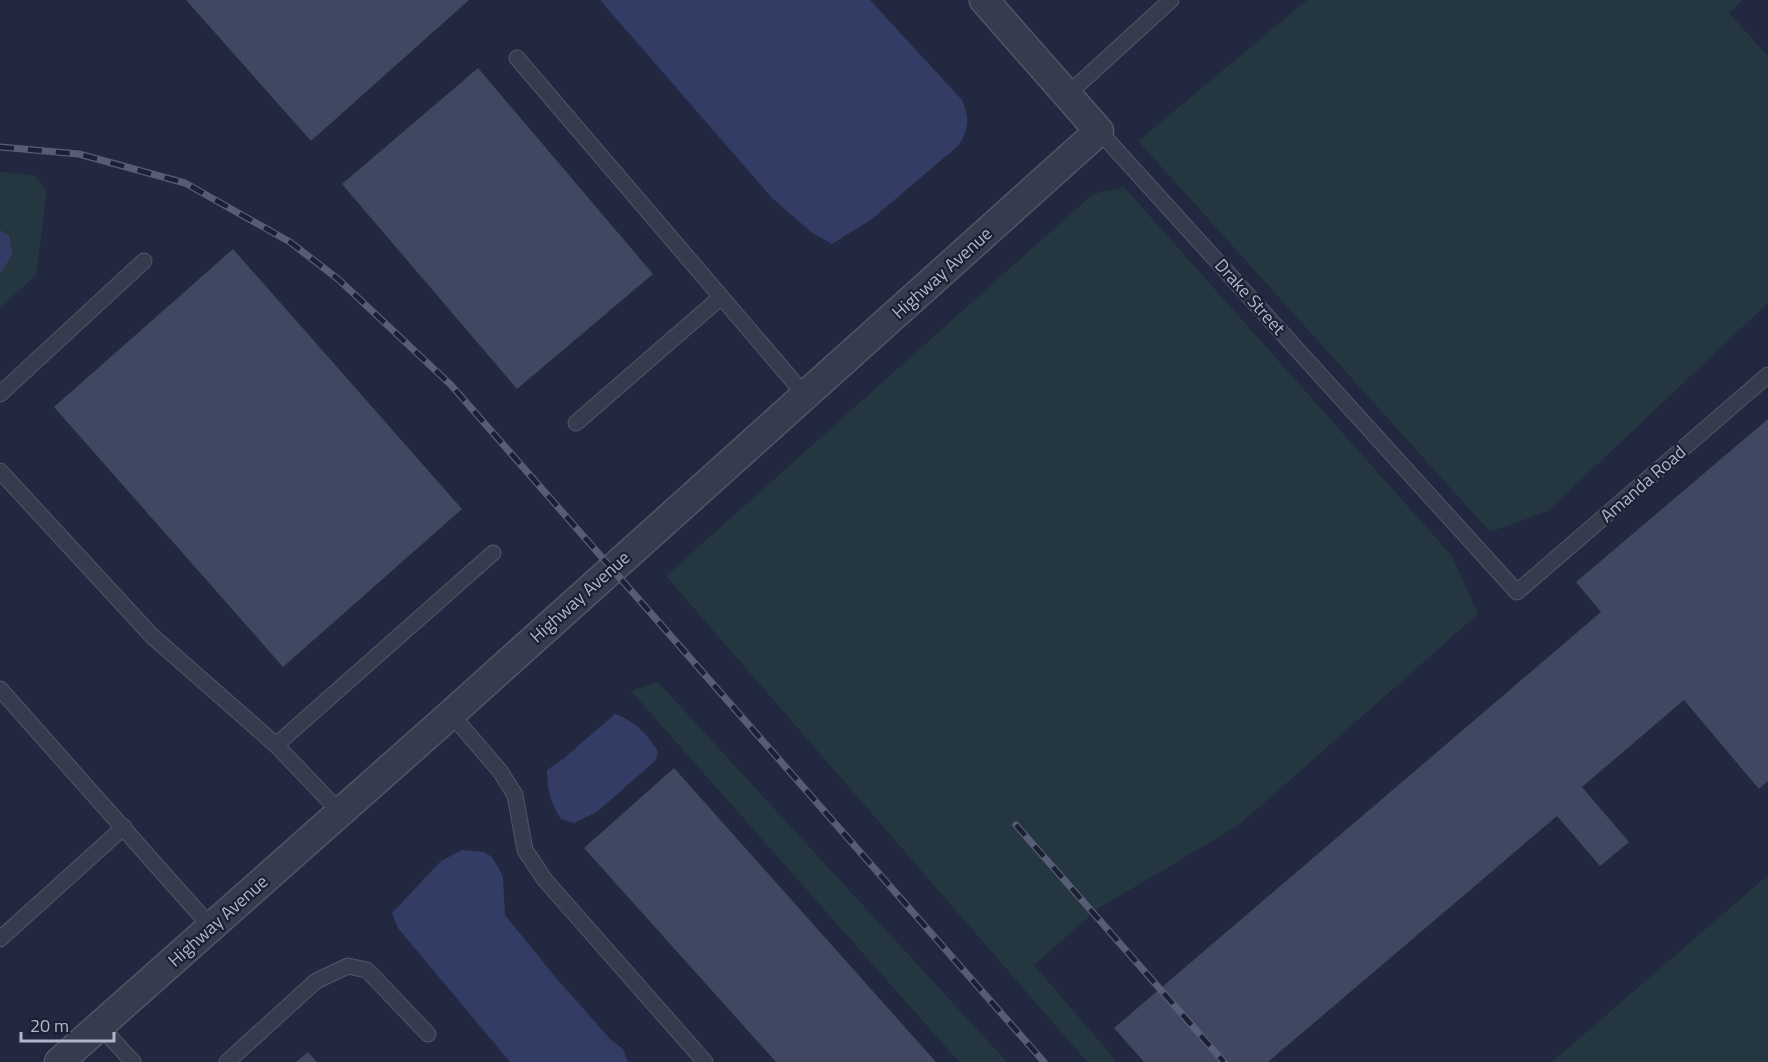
<svg xmlns="http://www.w3.org/2000/svg" width="1768" height="1062" font-family="'Titillium Web',sans-serif">
<rect width="100%" height="100%" fill="#22283f"/>
<g fill="#243640">
<polygon points="1307,0 1743,0 1729,13 1768,56 1768,303 1548,511 1490,532 1138,141"/>
<polygon points="0,172 34,175 47,190 36,275 0,308 0,274 13,254 9,235 0,230"/>
<polygon points="1124,187 1452,556 1478,614 1239,825 1099,908 1034,965 1117,1062 1087,1062 666,576 1093,194"/>
<polygon points="658,682 1007,1062 959,1062 631,691"/>
<polygon points="1768,875 1768,1062 1552,1062"/>
</g>
<g fill="#323c65">
<path d="M600 0H870L962 100C970 120 969 127 959 145L872 219 832 244 811 232 772 198Z"/>
<polygon points="0,230 9,235 13,254 0,274"/>
<path d="M615 714C636 722 645 732 658 751L656 760 597 812 574 823 561 819C551 804 547 789 547 770L563 759Z"/>
<polygon points="462,850 484,852 492,857 503,876 505,915 557,979 611,1040 623,1049 628,1062 510,1062 398,928 392,913 441,861"/>
</g>
<g fill="#404761">
<polygon points="186,0 469,0 311,141"/>
<polygon points="478,68 653,274 517,389 342,184"/>
<polygon points="233,249 462,509 283,667 54,407"/>
<polygon points="1768,419 1768,781 1759,789 1684,700 1582,787 1629,842 1600,866 1557,816 1268,1062 1144,1062 1114,1028 1601,612 1576,582"/>
<polygon points="674,768 936,1062 776,1062 584,848"/>
<polygon points="308,1052 317,1062 296,1062"/>
</g>
<g fill="none" stroke-linecap="round" stroke-linejoin="round">
<defs>
<g id="lane">
<polyline points="517,58 805,395"/>
<polyline points="1067,95 1171,0"/>
<polyline points="1099,131 1517,592 1768,375"/>
<polyline points="0,394 144,261"/>
<polyline points="576,423 721,297"/>
<polyline points="0,471 152,636 276,745 340,812"/>
<polyline points="0,689 211,927"/>
<polyline points="451,714 500,771 515,795 525,850 545,880 705,1062"/>
<polyline points="276,745 493,553"/>
<polyline points="0,939 124,827"/>
<polyline points="99,1025 133,1062"/>
<polyline points="227,1062 316,981 348,966 367,970 428,1034"/>
</g>
<polyline id="street" points="59,1062 451,714 1099,131 984,0"/>
</defs>
<use href="#lane" stroke="#515669" stroke-width="17"/>
<use href="#street" stroke="#515669" stroke-width="31"/>
<use href="#lane" stroke="#363b4e" stroke-width="15"/>
<use href="#street" stroke="#363b4e" stroke-width="28"/>
<defs>
<g id="rail">
<polyline points="0,147 79,154 185,183 290,242 338,279 451,385 1044,1062"/>
<polyline points="1016,825 1224,1062"/>
</g>
</defs>
<use href="#rail" stroke="#575d76" stroke-width="7"/>
<use href="#rail" stroke="#1b2033" stroke-width="4.5" stroke-dasharray="14" stroke-linecap="butt"/>
</g>
<g text-anchor="middle" stroke-width="4.5" stroke-linejoin="round" paint-order="stroke">
<g font-size="18" fill="#b1b6ca" stroke="#1b2033">
<text transform="translate(942 273) rotate(-42)" y="6">Highway Avenue</text>
<text transform="translate(1250 297) rotate(48)" y="6">Drake Street</text>
<text transform="translate(1643 484) rotate(-41)" y="6">Amanda Road</text>
<text transform="translate(580 597) rotate(-42)" y="6">Highway Avenue</text>
<text transform="translate(218 921) rotate(-42)" y="6">Highway Avenue</text>
</g>
</g>
<path d="M21 1032v9h93v-9" fill="none" stroke="#b1b6ca" stroke-width="3"/>
<text x="30" y="1032" font-size="18" fill="#b1b6ca" stroke="#1b2033" stroke-width="4.5" paint-order="stroke">20 m</text>
</svg>
